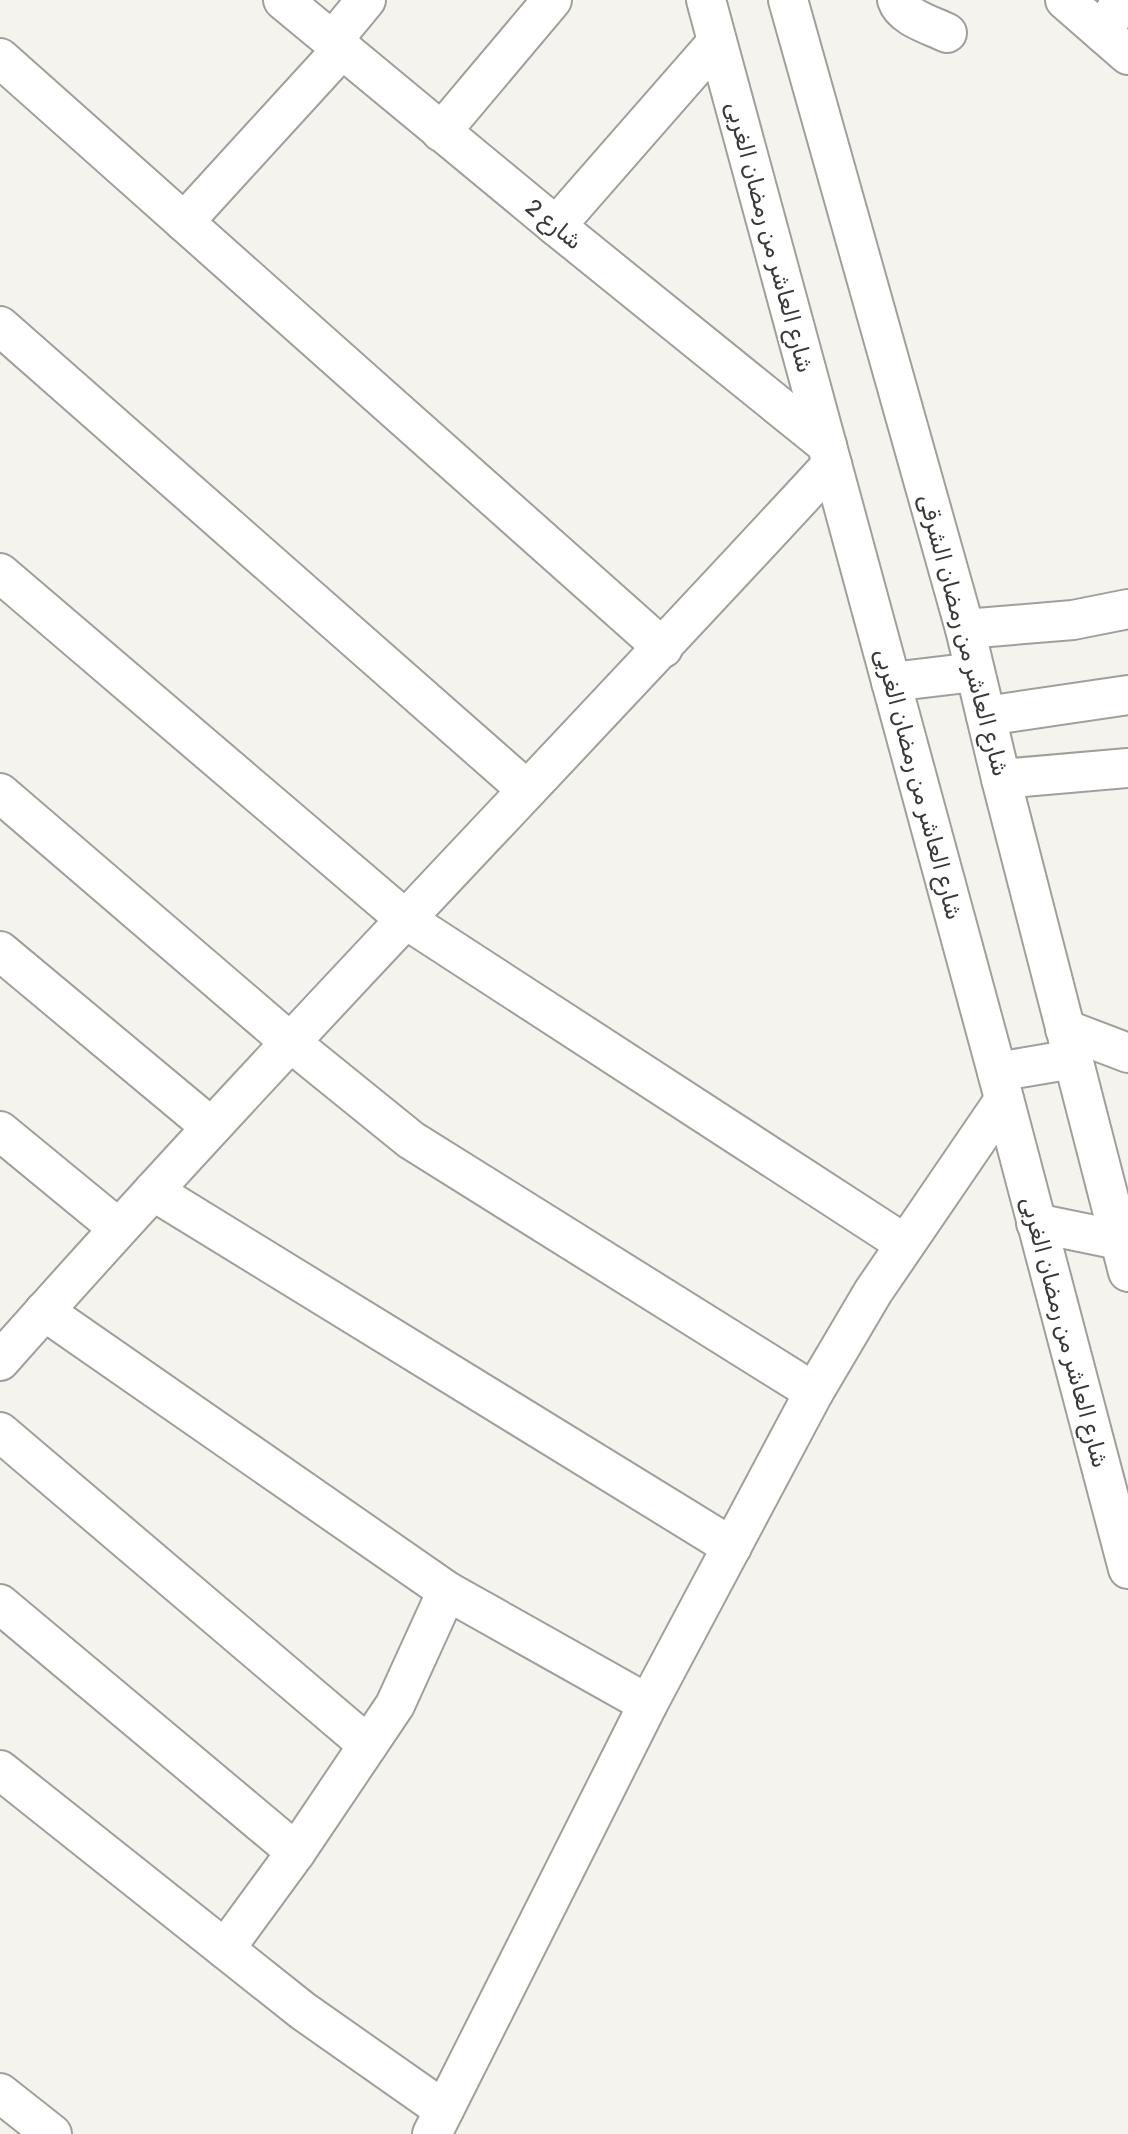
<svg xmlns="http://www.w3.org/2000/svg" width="1128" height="2134" font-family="Rubik,Vazirmatn,sans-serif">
<rect width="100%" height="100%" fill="#f4f3ee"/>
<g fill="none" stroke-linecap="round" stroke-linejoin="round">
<defs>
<g id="minor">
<polyline points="283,0 556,226 827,445"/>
<polyline points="706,0 997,1072 1128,1569"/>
<polyline points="788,0 965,629 1001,779 1128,1272"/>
<path d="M897 0C903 18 931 25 947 33"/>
<polyline points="1065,0 1128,55"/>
<polyline points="1103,33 1121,0"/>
<polyline points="333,40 366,0"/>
<polyline points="0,58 663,648"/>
<polyline points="441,132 552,0"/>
<polyline points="184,222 343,48"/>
<polyline points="556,226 717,42"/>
<polyline points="0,326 527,790"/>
<polyline points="0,573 405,919 905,1244"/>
<polyline points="965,629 1073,620 1128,609"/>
<polyline points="891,682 975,672"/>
<polyline points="986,716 1128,695"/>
<polyline points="1001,779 1128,768"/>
<polyline points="0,793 290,1042 411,1140 814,1392"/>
<polyline points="0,951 211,1127"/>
<polyline points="1065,1029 1128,1053"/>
<polyline points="997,1072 1073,1059"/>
<polyline points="0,1131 118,1228"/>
<polyline points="153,1191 732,1547"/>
<polyline points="1036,1223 1128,1242"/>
<polyline points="44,1311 447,1591 648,1704"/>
<path d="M0 1361C270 1056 556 764 832 464"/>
<polyline points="0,1432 368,1745"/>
<polyline points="0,1604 296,1852"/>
<polyline points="0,1770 303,2011 444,2110"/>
<polyline points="225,1949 296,1852 395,1705 447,1591"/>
<polyline points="0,2093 52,2134"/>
<polyline points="432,2134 648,1704 814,1392 873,1292 1004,1100"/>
</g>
</defs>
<use href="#minor" stroke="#a09f9a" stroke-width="42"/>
<use href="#minor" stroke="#fff" stroke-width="38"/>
</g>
<g text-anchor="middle" stroke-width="5" stroke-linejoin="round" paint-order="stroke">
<g font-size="23" fill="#3a3937" stroke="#fff">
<text transform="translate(554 224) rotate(39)" y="8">شارع 2</text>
<text transform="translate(770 237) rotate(75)" y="8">شارع العاشر من رمضان الغربى</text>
<text transform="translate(964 635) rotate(75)" y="8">شارع العاشر من رمضان الشرقى</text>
<text transform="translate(919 784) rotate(75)" y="8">شارع العاشر من رمضان الغربى</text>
<text transform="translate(1065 1332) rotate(75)" y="8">شارع العاشر من رمضان الغربى</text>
</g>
</g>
</svg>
